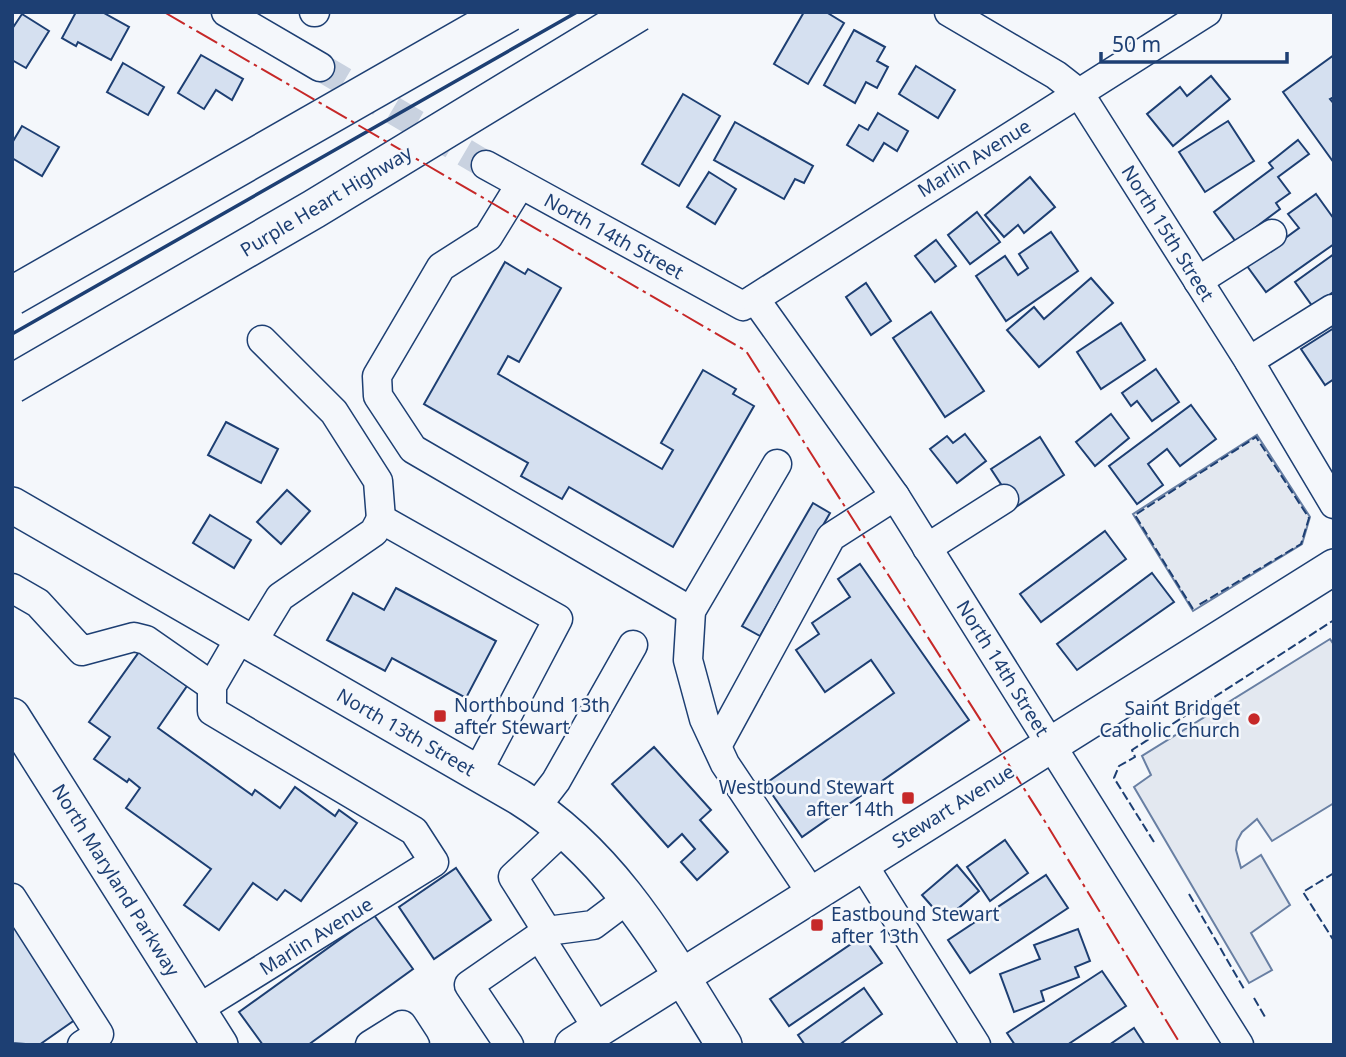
<svg xmlns="http://www.w3.org/2000/svg" width="1346" height="1057" font-family="'Noto Sans',sans-serif">
<rect width="100%" height="100%" fill="#f4f7fb"/>
<g fill="#e3e8f0" stroke="#687fa3" stroke-width="2">
<polygon points="1257,435 1310,517 1302,544 1193,611 1133,514"/>
<polygon points="1330,639 1334,645 1334,803 1272,841 1257,819 1242,832 1237,841 1236,850 1241,868 1261,855 1290,905 1251,933 1272,970 1249,983 1134,787 1151,775 1142,756"/>
</g>
<g fill="#d5e0f0" stroke="#1d3f73" stroke-width="2">
<polygon points="76,12 102,12 129,27 111,60 78,42 76,46 62,38"/>
<polygon points="804,12 826,12 844,23 808,84 774,64"/>
<polygon points="22,14 49,31 26,68 12,60 12,29"/>
<polygon points="854,30 885,47 877,61 888,67 877,88 866,82 855,103 824,85"/>
<polygon points="201,55 243,79 232,100 216,90 204,109 178,93"/>
<polygon points="1334,55 1334,97 1330,99 1334,104 1334,163 1283,92"/>
<polygon points="123,63 164,87 148,115 107,92"/>
<polygon points="916,66 955,90 938,118 899,94"/>
<polygon points="1211,76 1230,99 1173,146 1147,114 1180,87 1187,96"/>
<polygon points="683,94 720,116 679,186 642,164"/>
<polygon points="878,113 908,131 897,151 884,143 873,161 847,145 859,125 868,130"/>
<polygon points="1228,121 1254,161 1205,192 1179,152"/>
<polygon points="735,122 813,166 804,183 795,179 784,199 714,160"/>
<polygon points="22,126 59,147 42,176 12,158 12,143"/>
<polygon points="1298,140 1309,154 1278,177 1290,193 1276,203 1280,209 1236,242 1214,212 1273,168 1269,163"/>
<polygon points="709,172 736,189 715,224 687,207"/>
<polygon points="1030,177 1055,207 1024,233 1018,225 1004,237 985,215"/>
<polygon points="1316,194 1334,219 1334,244 1266,292 1247,266 1299,228 1288,214"/>
<polygon points="977,212 1000,242 970,264 948,235"/>
<polygon points="1051,232 1078,271 1006,321 976,276 1005,256 1018,275 1028,268 1019,254"/>
<polygon points="936,240 956,266 935,282 915,256"/>
<polygon points="1334,254 1334,296 1332,293 1313,307 1295,282"/>
<polygon points="505,262 525,274 528,269 561,288 519,362 508,356 498,374 662,469 673,450 661,443 703,370 736,389 733,394 754,406 673,547 569,487 562,499 521,476 528,463 424,404"/>
<polygon points="1091,278 1113,303 1039,367 1007,330 1034,307 1044,319"/>
<polygon points="866,283 891,321 871,335 846,297"/>
<polygon points="931,312 984,391 945,417 893,338"/>
<polygon points="1121,323 1145,360 1101,389 1077,352"/>
<polygon points="1334,328 1334,379 1325,385 1301,349"/>
<polygon points="1156,369 1179,402 1152,421 1137,401 1131,406 1122,393"/>
<polygon points="1191,405 1216,439 1180,466 1167,449 1148,464 1163,485 1137,504 1109,466"/>
<polygon points="1111,414 1129,438 1095,466 1076,442"/>
<polygon points="226,422 278,449 261,483 208,455"/>
<polygon points="965,434 986,461 957,483 930,449 947,436 953,443"/>
<polygon points="1040,437 1064,475 1016,507 991,469"/>
<polygon points="287,490 310,511 281,544 257,522"/>
<polygon points="813,503 830,513 760,636 742,626"/>
<polygon points="210,515 251,540 234,568 193,543"/>
<polygon points="1105,531 1126,559 1041,622 1020,594"/>
<polygon points="860,564 969,720 802,837 765,784 894,693 871,660 825,692 796,650 819,634 812,623 850,597 838,579"/>
<polygon points="1152,573 1174,602 1077,670 1057,644"/>
<polygon points="396,588 496,641 466,698 392,658 385,671 327,640 353,593 384,610"/>
<polygon points="139,652 187,686 158,728 252,795 255,790 280,808 295,787 335,816 339,810 357,823 301,901 285,890 277,900 253,883 219,930 184,905 211,869 126,808 140,788 129,779 127,782 94,759 110,737 89,722"/>
<polygon points="654,747 711,810 700,820 728,852 697,880 681,862 695,849 682,834 668,847 612,784"/>
<polygon points="1005,840 1028,873 990,901 967,867"/>
<polygon points="957,865 979,891 944,920 922,895"/>
<polygon points="456,868 491,920 434,959 399,907"/>
<polygon points="1046,875 1068,908 970,973 948,940"/>
<polygon points="374,915 413,969 308,1045 263,1045 239,1012"/>
<polygon points="12,920 79,1017 39,1045 12,1043"/>
<polygon points="1078,929 1090,961 1075,967 1079,977 1041,991 1044,1001 1014,1012 1000,974 1040,959 1034,945"/>
<polygon points="863,936 882,963 789,1026 770,999"/>
<polygon points="1102,971 1126,1006 1067,1045 1015,1045 1007,1033"/>
<polygon points="864,988 882,1014 839,1045 805,1045 798,1035"/>
<polygon points="1134,1028 1145,1045 1109,1045"/>
</g>
<g fill="none" stroke-linecap="round" stroke-linejoin="round">
<polyline stroke="#c9d2e0" stroke-width="28" stroke-dasharray="28 14" stroke-linecap="butt" points="320,67 486,165"/>
<defs>
<g id="minor">
<polyline points="226,12 320,67"/>
<polyline points="314,12 315,12"/>
<polyline points="949,12 1056,75 1079,93 1249,361 1334,504"/>
<polyline points="486,165 743,306 1207,12"/>
<polyline points="520,185 488,237 441,267 377,376 378,396 413,449 691,611"/>
<polyline points="1198,281 1272,234"/>
<polyline points="755,299 895,496 1239,1045"/>
<polyline points="262,340 334,412 378,481 381,519"/>
<polyline points="1249,361 1332,309"/>
<polyline points="777,464 691,611 688,660 704,719 725,764 812,894"/>
<polyline points="381,519 558,619 477,773"/>
<polyline points="927,548 1004,499"/>
<polyline points="12,588 38,603 82,651 134,637 146,640 212,686"/>
<polyline points="252,643 280,597 374,532 381,519"/>
<polyline points="717,746 831,537 895,496"/>
<polyline points="536,807 556,781 633,645"/>
<polyline points="862,863 976,1045"/>
<polyline points="12,898 99,1034 82,1045"/>
<polyline points="547,931 593,925 629,898"/>
<polyline points="539,936 598,1029"/>
<polyline points="198,1009 434,862 414,831 212,711 212,686 241,636"/>
<polyline points="370,1045 402,1025 415,1045"/>
<polyline points="509,1045 469,985 547,931 513,877 565,828"/>
</g>
<g id="major">
<path d="M12 505 519 797C614 856 666 952 724 1045"/>
<polyline points="12,716 220,1045"/>
<polyline points="573,1045 1334,567"/>
</g>
</defs>
<use href="#minor" stroke="#1d3f73" stroke-width="31"/>
<use href="#major" stroke="#1d3f73" stroke-width="38"/>
<use href="#minor" stroke="#f4f7fb" stroke-width="28"/>
<use href="#major" stroke="#f4f7fb" stroke-width="35"/>
<defs>
<g id="highway-bridge">
<polyline points="12,296 509,12"/>
<polyline points="12,384 314,209 638,12"/>
</g>
</defs>
<use href="#highway-bridge" stroke="#1d3f73" stroke-width="41" stroke-linecap="butt"/>
<use href="#highway-bridge" stroke="#f4f7fb" stroke-width="38"/>
<g stroke="#1d3f73" stroke-width="2" stroke-dasharray="9 3.5" stroke-linecap="butt">
<polyline points="1193,609 1135,515 1256,437 1309,518 1301,544 1197,606"/>
<polyline points="1154,842 1114,778 1119,766 1135,757 1132,750 1334,620"/>
<polyline points="1334,873 1303,892 1334,941"/>
<polyline points="1189,894 1244,989"/>
<polyline points="1254,998 1265,1017"/>
</g>
<polyline stroke="#1d3f73" stroke-width="3.5" points="12,334 577,12"/>
<polyline stroke="#c62828" stroke-width="2" stroke-dasharray="24 5 3.5 5" stroke-linecap="butt" points="164,12 746,351 1044,820 1181,1045"/>
</g>
<g fill="#c62828" stroke="#f4f7fb" stroke-width="2.5">
<rect x="433" y="709" width="14" height="14" rx="3.5"/>
<circle cx="1254" cy="719" r="7"/>
<rect x="901" y="791" width="14" height="14" rx="3.5"/>
<rect x="810" y="918" width="14" height="14" rx="3.5"/>
</g>
<g text-anchor="middle" stroke-width="5" stroke-linejoin="round" paint-order="stroke">
<g font-size="19" fill="#1d3f73" stroke="#f4f7fb">
<text transform="translate(974 158) rotate(-32)" y="7">Marlin Avenue</text>
<text transform="translate(326 201) rotate(-31)" y="7">Purple Heart Highway</text>
<text transform="translate(1168 233) rotate(58)" y="7">North 15th Street</text>
<text transform="translate(614 236) rotate(29)" y="7">North 14th Street</text>
<text transform="translate(1003 668) rotate(58)" y="7">North 14th Street</text>
<text transform="translate(406 732) rotate(30)" y="7">North 13th Street</text>
<text transform="translate(953 806) rotate(-32)" y="7">Stewart Avenue</text>
<text transform="translate(116 880) rotate(58)" y="7">North Maryland Parkway</text>
<text transform="translate(316 936) rotate(-32)" y="7">Marlin Avenue</text>
</g>
<g font-size="19" fill="#1d3f73" stroke="#f4f7fb" text-anchor="start">
<text x="454" y="712">Northbound 13th<tspan x="454" dy="22">after Stewart</tspan></text>
<text x="1240" y="715" text-anchor="end">Saint Bridget<tspan x="1240" dy="22">Catholic Church</tspan></text>
<text x="894" y="794" text-anchor="end">Westbound Stewart<tspan x="894" dy="22">after 14th</tspan></text>
<text x="831" y="921">Eastbound Stewart<tspan x="831" dy="22">after 13th</tspan></text>
</g>
</g>
<rect width="1346" height="1057" fill="none" stroke="#1d3f73" stroke-width="28"/>
<path d="M1101 52v10h186v-10" fill="none" stroke="#1d3f73" stroke-width="3.5"/>
<text x="1112" y="52" font-size="21" fill="#1d3f73" stroke="#f4f7fb" stroke-width="5" paint-order="stroke">50 m</text>
</svg>
